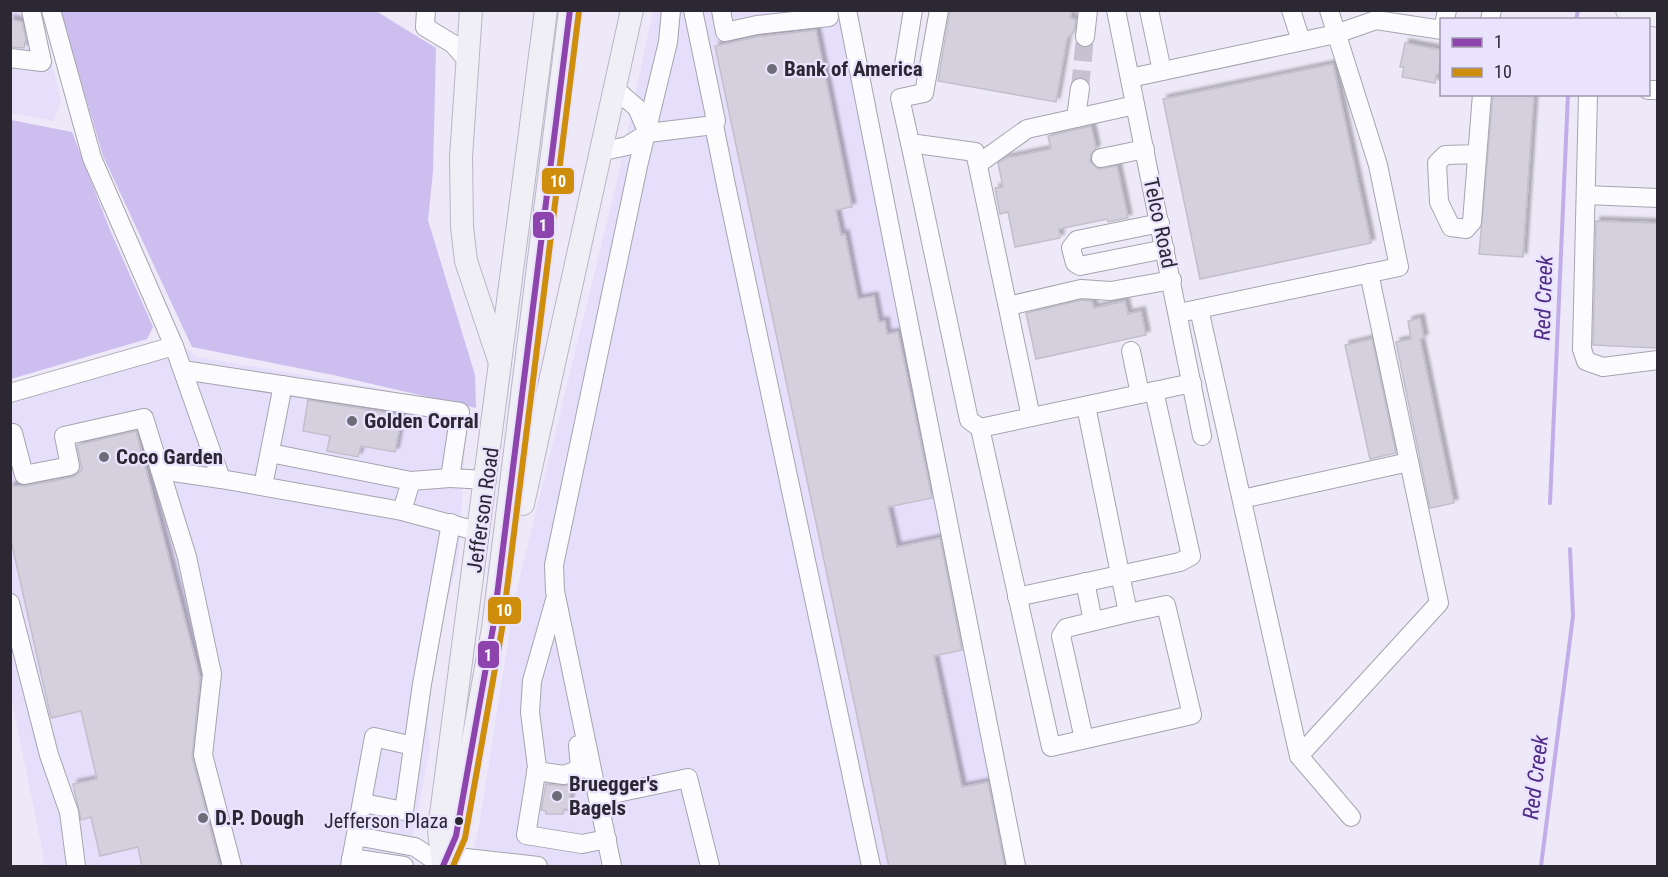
<svg xmlns="http://www.w3.org/2000/svg" width="1668" height="877" font-family="'Roboto Condensed',sans-serif">
<defs>
<filter id="shadow"><feDropShadow dx="4" dy="-4" stdDeviation="1.5" flood-color="#0004"/></filter>
</defs>
<rect width="100%" height="100%" fill="#ede9f8"/>
<g fill="#e6dffb">
<polygon points="10,11 39,11 61,101 54,121 11,113"/>
<polygon points="653,11 857,11 1026,866 470,866 479,826 515,597 616,185"/>
<polygon points="179,343 198,357 382,389 467,409 459,555 436,646 428,722 430,749 407,866 42,866 44,858 11,697 10,387"/>
</g>
<g fill="#cdbef0">
<polygon points="60,11 376,11 436,48 433,172 428,220 475,375 476,408 333,375 192,347 103,156"/>
<polygon points="11,120 72,132 110,230 153,327 147,339 11,379"/>
</g>
<g fill="none" stroke-linecap="round" stroke-linejoin="round">
<g stroke="#c0ade9" stroke-width="4">
<polyline points="1576,20 1578,10"/>
<polyline points="1550,503 1568,94"/>
<polyline points="1541,866 1573,616 1570,549"/>
</g>
</g>
<g fill="#d4d0de" stroke="#c2bfcb" stroke-width="1.5" filter="url(#shadow)">
<polygon points="950,10 1072,10 1070,17 1076,20 1074,31 1067,39 1056,102 938,81"/>
<polygon points="10,19 22,22 26,39 24,48 10,47"/>
<polygon points="816,30 852,207 836,210 841,235 845,234 858,299 874,296 879,322 885,321 887,334 898,332 932,498 888,507 897,547 940,538 962,650 934,656 962,787 988,782 1005,867 889,867 715,46 756,37"/>
<polygon points="1405,43 1442,50 1439,73 1436,75 1435,83 1402,77 1404,67 1400,67"/>
<polygon points="1333,64 1371,243 1200,279 1163,99"/>
<polygon points="1493,94 1534,94 1523,257 1479,254"/>
<polygon points="1091,126 1096,148 1091,154 1090,161 1098,169 1117,166 1128,218 1108,222 1107,219 1059,229 1060,238 1015,247 1008,212 1000,214 995,188 1003,187 998,163 1006,158 1051,149 1048,136"/>
<polygon points="1596,221 1658,223 1658,348 1593,345"/>
<polygon points="1082,300 1092,301 1094,308 1125,301 1128,314 1141,311 1146,335 1036,359 1026,313"/>
<polygon points="1420,318 1424,338 1420,339 1454,503 1430,508 1396,342 1411,339 1408,321"/>
<polygon points="1372,339 1396,453 1370,459 1345,345"/>
<polygon points="308,400 402,415 395,452 361,446 358,457 327,451 330,436 303,431"/>
<polygon points="136,431 200,678 192,757 220,867 142,867 138,847 100,856 91,817 81,820 73,784 97,779 81,711 51,718 10,536 10,486 26,486 73,477 82,470 77,445"/>
<polygon points="546,784 563,786 572,784 568,810 564,809 563,814 546,814 546,811 541,810"/>
</g>
<g fill="none" stroke-linecap="round" stroke-linejoin="round">
<polyline stroke="#c6c2d1" stroke-width="18" stroke-dasharray="18 9" stroke-linecap="butt" points="1080,88 1085,37"/>
<defs>
<g id="minor">
<polyline points="51,10 92,158 174,346 221,479 402,511 480,532"/>
<polyline points="426,10 425,27 453,44 467,60"/>
<polyline points="693,10 716,121 714,125 726,185 871,866"/>
<polyline points="721,10 725,32 757,25 829,17 828,10"/>
<polyline points="847,10 1016,866"/>
<polyline points="939,10 924,93 900,98 910,143 975,152 1031,417"/>
<polyline points="1116,10 1202,436"/>
<polyline points="1149,10 1162,71"/>
<polyline points="1291,10 1301,41"/>
<polyline points="1445,20 1447,10"/>
<polyline points="1490,20 1492,10"/>
<polyline points="1085,37 1088,10"/>
<polyline points="10,58 42,62 31,10"/>
<polyline points="904,65 913,10"/>
<polyline points="1130,78 1336,34 1376,20 1442,30"/>
<polyline points="614,88 637,108 648,133"/>
<polyline points="1648,90 1658,90"/>
<polyline points="1588,94 1582,349 1586,361 1603,367 1658,360"/>
<polyline points="1076,118 1080,88"/>
<polyline points="910,143 969,420 980,428"/>
<polyline points="599,152 627,146 648,133 714,125"/>
<polyline points="1477,154 1445,155 1437,163 1439,202 1451,227 1466,229 1472,222 1482,94"/>
<polyline points="1101,158 1145,149"/>
<polyline points="978,164 1027,129 1135,105"/>
<polyline points="1586,195 1658,198"/>
<polyline points="1160,223 1077,240 1071,248 1075,263 1080,266 1165,249"/>
<polyline points="1008,306 1081,289 1111,291 1172,280"/>
<polyline points="1199,309 1299,756 1439,603 1369,273"/>
<polyline points="1179,313 1399,267 1378,165 1329,10"/>
<polyline points="1131,351 1140,394"/>
<polyline points="183,370 460,412 450,478 487,480"/>
<polyline points="10,393 174,346"/>
<polyline points="1086,406 1128,613 1166,605 1192,715 1051,747 980,428 1192,383"/>
<polyline points="10,434 13,433 24,475 70,466 64,436 144,418 187,557 212,674 203,755 232,866"/>
<polyline points="270,453 411,481 402,511"/>
<polyline points="160,470 221,479"/>
<polyline points="411,481 450,478"/>
<polyline points="263,486 283,385"/>
<polyline points="1242,499 1409,462"/>
<polyline points="1085,582 1093,621"/>
<polyline points="1017,597 1180,562 1191,556 1154,391"/>
<polyline points="555,600 532,681 530,712 537,767 526,835 582,844 607,839"/>
<polyline points="10,603 49,755 69,812 76,866"/>
<polyline points="1084,739 1061,636 1066,628 1128,613"/>
<polyline points="1299,756 1351,817"/>
<polyline points="536,771 564,775 580,769 578,745"/>
<polyline points="598,797 688,778 710,866"/>
<polyline points="363,803 404,811 422,684 451,523"/>
<polyline points="356,836 415,847 443,866"/>
<polyline points="351,858 404,866"/>
<polyline points="350,866 374,737 413,746"/>
<polyline points="442,866 466,858 538,866"/>
<polyline points="612,866 555,591 554,565 638,166 668,42 671,10"/>
</g>
<g id="major">
<polyline points="471,10 461,157 462,227 466,261 500,363"/>
<polyline points="1627,10 1658,16"/>
<polyline points="523,504 632,10"/>
<polyline points="443,865 439,830 546,10"/>
<polyline points="443,866 456,836 493,628 570,10"/>
</g>
</defs>
<use href="#minor" stroke="#a7a3af" stroke-width="20"/>
<use href="#major" stroke="#bab5c5" stroke-width="24"/>
<use href="#minor" stroke="#fcfcfe" stroke-width="18"/>
<use href="#major" stroke="#f0eff5" stroke-width="22"/>
<defs>
<polyline id="bus-1" points="443,866 456,836 493,628 570,10"/>
<polyline id="bus-2" points="453,866 465,838 502,629 579,11"/>
</defs>
<use href="#bus-1" stroke="#eae3fe" stroke-width="10"/>
<use href="#bus-2" stroke="#eae3fe" stroke-width="10"/>
<use href="#bus-1" stroke="#8e44ad" stroke-width="6"/>
<use href="#bus-2" stroke="#ce8d0a" stroke-width="6"/>
</g>
<g fill="#6f6c79" stroke="#eae3fe" stroke-width="2">
<circle cx="772" cy="69" r="6"/>
<circle cx="352" cy="421" r="6"/>
<circle cx="104" cy="457" r="6"/>
<circle cx="557" cy="796" r="6"/>
<circle cx="203" cy="818" r="6"/>
</g>
<circle fill="#2b2834" stroke="#eae3fe" stroke-width="2" cx="459" cy="821" r="5"/>
<g text-anchor="middle" stroke-width="4.5" stroke-linejoin="round" paint-order="stroke">
<g font-size="20" fill="#2b2834" stroke="#eae3fe" text-anchor="end">
<text x="448" y="828">Jefferson Plaza</text>
</g>
<g font-size="21" font-weight="bold" fill="#2b2834" stroke="#eae3fe" text-anchor="start">
<text x="784" y="76">Bank of America</text>
<text x="364" y="428">Golden Corral</text>
<text x="116" y="464">Coco Garden</text>
<text x="569" y="791">Bruegger's<tspan x="569" dy="24">Bagels</tspan></text>
<text x="215" y="825">D.P. Dough</text>
</g>
<g font-size="21" fill="#2b2834" stroke="#eae3fe">
<text transform="translate(1160 223) rotate(78)" y="7">Telco Road</text>
<text transform="translate(483 510) rotate(-82)" y="7">Jefferson Road</text>
</g>
<g font-size="22" font-style="italic" fill="#4f2b86" stroke="#eae3fe">
<text transform="translate(1543 298) rotate(-88)" y="8">Red Creek</text>
<text transform="translate(1535 777) rotate(-83)" y="8">Red Creek</text>
</g>
</g>
<g stroke="#eae3fe" stroke-width="2">
<rect x="541" y="167" width="34" height="28" rx="6" fill="#ce8d0a"/>
<rect x="532" y="211" width="23" height="28" rx="6" fill="#8e44ad"/>
<rect x="487" y="596" width="35" height="29" rx="6" fill="#ce8d0a"/>
<rect x="477" y="640" width="23" height="29" rx="6" fill="#8e44ad"/>
</g>
<g font-size="16" text-anchor="middle" font-weight="bold" fill="#fff">
<text x="558" y="187">10</text>
<text x="543" y="231">1</text>
<text x="504" y="616">10</text>
<text x="488" y="661">1</text>
</g>
<rect width="1668" height="877" fill="none" stroke="#2b2834" stroke-width="24"/>
<rect x="1440" y="18" width="210" height="78" fill="#eae3fe" stroke="#9e98ad" stroke-width="1.5"/>
<rect x="1452" y="38" width="30" height="9" fill="#8e44ad" stroke="#9e98ad" stroke-width="1.5"/>
<text x="1494" y="48" font-size="18" fill="#2b2834">1</text>
<rect x="1452" y="68" width="30" height="9" fill="#ce8d0a" stroke="#9e98ad" stroke-width="1.5"/>
<text x="1494" y="78" font-size="18" fill="#2b2834">10</text>
</svg>
